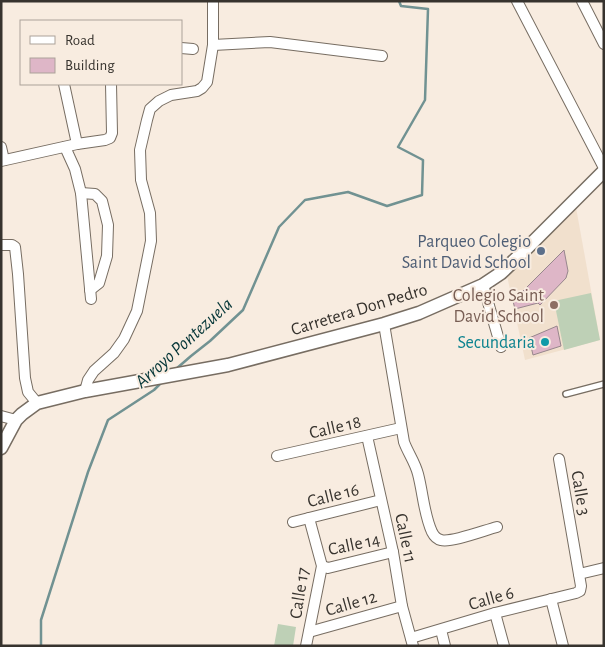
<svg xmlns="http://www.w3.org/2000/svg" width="605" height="647" font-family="'Alegreya Sans',sans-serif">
<rect width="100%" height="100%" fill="#f8ece0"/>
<polygon fill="#f1e0cd" points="575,202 600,340 525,360 506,271"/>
<g fill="#bed0b6">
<polygon points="591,293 600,340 564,350 554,301"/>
<polygon points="278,624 296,627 293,646 274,646"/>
</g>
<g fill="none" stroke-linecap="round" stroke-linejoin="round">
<g stroke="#719292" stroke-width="2.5">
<polyline points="176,369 191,356 210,341 243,310 279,227 305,200 348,192 387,206 422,195 423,160 398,147 425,100 428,9 401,6 399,1"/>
<polyline points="41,646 41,620 88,472 108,420 154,390 162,382"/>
</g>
</g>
<g fill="#deb6c7" stroke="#97868d">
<polygon points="564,250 568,271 566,278 540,305 538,303 515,309 513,301"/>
<polygon points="557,326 561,346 533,355 529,338"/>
</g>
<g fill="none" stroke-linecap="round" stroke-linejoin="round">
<defs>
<polyline id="service" points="566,394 604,384"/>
<g id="minor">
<polyline points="517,1 604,168"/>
<polyline points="582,1 604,44"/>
<polyline points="213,45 270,42 382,56"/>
<polyline points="181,48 193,49"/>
<polyline points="64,84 77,144"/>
<polyline points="1,147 4,160"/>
<polyline points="65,147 75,169 81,193 91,299"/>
<polyline points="1,161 77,144 105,140 110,138 112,133 111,84"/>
<polyline points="81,193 95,194 102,201 108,225 107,256 99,283 90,290"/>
<polyline points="1,245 12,245 15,247 18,274 25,378 28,392 37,403"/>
<polyline points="483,285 501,347"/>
<path d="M384 324 404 442C408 453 415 462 418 474 423 493 424 515 432 532 434 536 436 539 441 540 451 543 485 530 497 527"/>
<polyline points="85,391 88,380 94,371 114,353 124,339 137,311 151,241 150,213 141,180 140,150 147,120 150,109 159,101 171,95 197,91 202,88 207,82 213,45 213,1"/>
<polyline points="1,416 16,420"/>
<polyline points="367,436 393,552 402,606 413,646"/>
<polyline points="277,456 401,428"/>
<polyline points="293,522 381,500"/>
<polyline points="322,566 328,568 393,552"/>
<polyline points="579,574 604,568"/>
<polyline points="551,599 563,646"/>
<polyline points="495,613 504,646"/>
<polyline points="441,630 445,646"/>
<polyline points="309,632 402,606"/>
<polyline points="411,638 495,613 576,593 580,591 581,586 559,459"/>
<polyline points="306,646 322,566 309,518"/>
</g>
<polyline id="tertiary" points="1,448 16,420 22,414 37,403 85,391 228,365 384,324 419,313 483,285 501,273 522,253 604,171"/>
</defs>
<use href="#service" stroke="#776d62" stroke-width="8"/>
<use href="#minor" stroke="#776d62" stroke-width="12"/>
<use href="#tertiary" stroke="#776d62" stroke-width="15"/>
<use href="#service" stroke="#fff" stroke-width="5"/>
<use href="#minor" stroke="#fff" stroke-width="10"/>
<use href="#tertiary" stroke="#fff" stroke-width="12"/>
</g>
<circle fill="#5c6f8a" stroke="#f8ece0" stroke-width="2" cx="541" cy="251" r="5"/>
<circle fill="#8d6e63" stroke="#f8ece0" stroke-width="2" cx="554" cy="305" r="5"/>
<circle fill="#0f9aa8" stroke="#f8ece0" stroke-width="2" cx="545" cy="342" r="5"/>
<g text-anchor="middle" stroke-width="4" stroke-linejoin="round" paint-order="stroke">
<g font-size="18" fill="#4e5e75" stroke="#f8ece0" text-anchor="end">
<text x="531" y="247">Parqueo Colegio<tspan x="531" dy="21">Saint David School</tspan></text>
</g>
<g font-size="18" fill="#785e54" stroke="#f8ece0" text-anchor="end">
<text x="544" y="301">Colegio Saint<tspan x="544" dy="21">David School</tspan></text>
</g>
<g font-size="18" fill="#37332e" stroke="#f8ece0">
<text transform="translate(359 309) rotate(-17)" y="6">Carretera Don Pedro</text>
<text transform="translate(335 427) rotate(-13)" y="6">Calle 18</text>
<text transform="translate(581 493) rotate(80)" y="6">Calle 3</text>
<text transform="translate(333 495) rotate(-14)" y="6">Calle 16</text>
<text transform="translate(406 538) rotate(78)" y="6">Calle 11</text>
<text transform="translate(354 544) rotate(-12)" y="6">Calle 14</text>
<text transform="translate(299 593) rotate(-81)" y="6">Calle 17</text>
<text transform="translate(491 598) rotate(-16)" y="6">Calle 6</text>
<text transform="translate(351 603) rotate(-16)" y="6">Calle 12</text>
</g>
<g font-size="18" fill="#0d838f" stroke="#f8ece0" text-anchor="end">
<text x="535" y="348">Secundaria</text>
</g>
<g font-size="19" font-style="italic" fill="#053638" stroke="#f8ece0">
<text transform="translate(183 342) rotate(-42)" y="7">Arroyo Pontezuela</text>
</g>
</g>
<rect width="605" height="647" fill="none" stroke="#37332e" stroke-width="5"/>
<rect x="20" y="20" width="162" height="65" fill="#f8ece0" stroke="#aba299"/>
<rect x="30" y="36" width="25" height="8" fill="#ffffff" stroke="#aba299"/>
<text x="65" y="45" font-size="15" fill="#37332e">Road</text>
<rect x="30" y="58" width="25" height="15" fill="#deb6c7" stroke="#aba299"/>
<text x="65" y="70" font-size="15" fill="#37332e">Building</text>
</svg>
